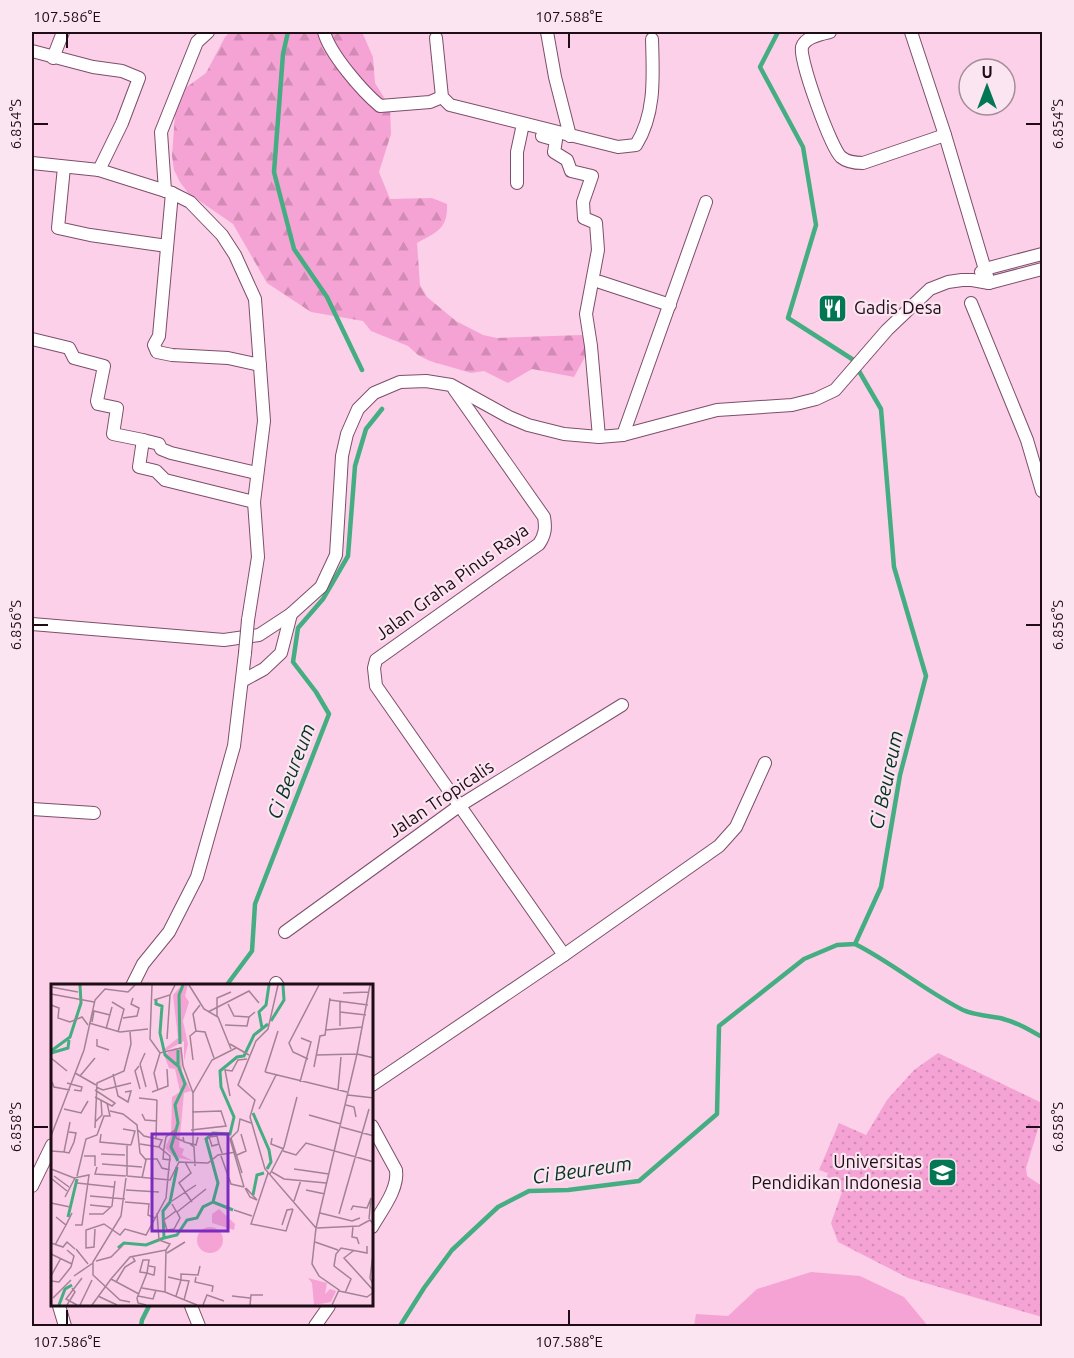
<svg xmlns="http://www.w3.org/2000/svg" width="1074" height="1358" font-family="Ubuntu,sans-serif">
<defs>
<pattern id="grass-dots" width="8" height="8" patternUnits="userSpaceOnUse" patternTransform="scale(1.5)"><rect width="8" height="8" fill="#f5a3d4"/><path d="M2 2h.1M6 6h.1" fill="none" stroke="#d28bb5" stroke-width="1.8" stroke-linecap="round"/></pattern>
<pattern id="forest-firs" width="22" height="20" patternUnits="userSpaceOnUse" patternTransform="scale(1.5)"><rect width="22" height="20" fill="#f5a3d4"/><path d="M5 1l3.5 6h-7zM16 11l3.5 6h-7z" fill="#d28bb5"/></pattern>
</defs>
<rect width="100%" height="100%" fill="#fcd0e9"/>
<polygon fill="url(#grass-dots)" points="938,1053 1042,1103 1042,1116 1026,1168 1027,1176 1042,1186 1042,1317 908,1278 838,1242 831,1223 842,1192 825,1181 828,1173 819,1170 839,1123 866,1135 887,1100 914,1070"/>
<path fill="url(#forest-firs)" d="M230 32H362L373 57 375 83 390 107 391 134 379 172 390 199 432 198 447 204C448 229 437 232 417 243L420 285 427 297 456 321 483 335 497 338 582 335 591 346 574 377 532 369 508 383 484 371 471 373 430 361 418 355 408 346 371 331 363 321 311 312 267 283 233 224 188 193 180 182 174 170 172 156 176 101 184 89 206 73 225 37Z"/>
<polygon fill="#f5a3d4" points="811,1272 860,1276 904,1297 928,1326 694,1326 696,1314 728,1316 757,1289"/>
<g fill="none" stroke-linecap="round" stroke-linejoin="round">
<g stroke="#44ad82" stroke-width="4.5">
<polyline points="288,32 283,54 274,172 294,249 327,297 362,370"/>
<path d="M855 944C893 963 925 991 963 1010 974 1015 988 1016 1000 1018 1016 1022 1028 1029 1042 1037"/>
<polyline points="226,986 252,951 255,904 329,714 316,692 293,662 298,628 323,599 348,556 355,466 366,429 382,409"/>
<polyline points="141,1326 142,1320 149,1306"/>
<polyline points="400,1326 424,1288 452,1250 498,1207 529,1191 568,1190 639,1181 717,1114 719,1026 804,959 837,945 855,944 881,887 900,775 926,676 894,567 881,409 852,359 788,318 816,225 803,147 760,67 778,32"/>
</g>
<defs>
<g id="street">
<path d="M324 32C330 54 362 91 380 106L430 102 442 97"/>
<polyline points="547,32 555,77 570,136"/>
<path d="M830 32C821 34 805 37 802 47 799 60 831 148 841 157 847 162 856 163 863 163L945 135"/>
<polyline points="911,32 945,135 989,283"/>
<path d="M436 38 442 97 450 105 618 147 636 145C656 113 653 75 652 39"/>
<polyline points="32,51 93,67 122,71 139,78 122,123 99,170 172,193 190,202 222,235 235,255 255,299 264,421 254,502 258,557 248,620"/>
<polyline points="53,58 63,32"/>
<polyline points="542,136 556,140 554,152 567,160 571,171 592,176 583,202 584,218 596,223 598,250 586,314 591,346 599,437"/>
<polyline points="32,163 99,170"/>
<polyline points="64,167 58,228 90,235 167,246"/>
<polyline points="517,183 517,152 523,124"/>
<polyline points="165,191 161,132 197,42 208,32"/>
<polyline points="172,193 159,336 154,345 157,352 172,355 228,358 260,365"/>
<polyline points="981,272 985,269 1042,254"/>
<polyline points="600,282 670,305"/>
<polyline points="971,303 1027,440 1042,491"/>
<polyline points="32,339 69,348 74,358 104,366 97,401 98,404 117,408 113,434 143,440 139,467 156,471 165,480 254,502"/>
<path d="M454 389 544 517C546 528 545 535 539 544L376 660 374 668 376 686 564 955"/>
<polyline points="623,435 706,202"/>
<polyline points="143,440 159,444 161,449 171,453 256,473"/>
<polyline points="32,624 224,640 259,635 291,614 321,587 336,555 342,456 347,434 358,409 374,393 400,382 426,381 451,385 509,417 528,425 564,434 599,437 623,435 717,410 792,405 816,399 835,390 887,330 930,289 948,282 962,280 972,280 989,283 1042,269"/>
<polyline points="242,681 264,669 281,653 291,614"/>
<polyline points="32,809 94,813"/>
<polyline points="285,932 459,806 622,705"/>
<polyline points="276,983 278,986"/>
<polyline points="132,986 143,964 169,932 197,877 234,746 245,653"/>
<polyline points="372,1085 564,955 719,846 736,827 765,763"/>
<path d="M372 1126 396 1170C399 1189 381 1211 372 1227"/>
<polyline points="32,1186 52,1145"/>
<polyline points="59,1306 65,1326"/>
<polyline points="191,1306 199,1326"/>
<polyline points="315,1326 329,1306"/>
</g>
</defs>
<use href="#street" stroke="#7d4e6b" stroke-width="14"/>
<use href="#street" stroke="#fff" stroke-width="12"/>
<defs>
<polyline id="street-bridge" points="245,653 248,620"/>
</defs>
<use href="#street-bridge" stroke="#7d4e6b" stroke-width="14" stroke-linecap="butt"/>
<use href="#street-bridge" stroke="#fff" stroke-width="12"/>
</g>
<path fill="none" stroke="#1e0c17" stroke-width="2" d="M67 33V48M569 33V48M33 124H48M1026 124H1041M33 625H48M1026 625H1041M33 1127H48M1026 1127H1041M67 1310V1325M569 1310V1325"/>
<defs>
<symbol id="restaurant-square" viewBox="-11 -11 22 22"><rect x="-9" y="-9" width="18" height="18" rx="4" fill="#037753" stroke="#fbe5f1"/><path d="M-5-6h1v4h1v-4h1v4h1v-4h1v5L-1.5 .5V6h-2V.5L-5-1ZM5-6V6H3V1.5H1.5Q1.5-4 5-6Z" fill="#fff"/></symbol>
<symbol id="university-square" viewBox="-11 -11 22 22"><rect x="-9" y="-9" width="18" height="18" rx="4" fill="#037753" stroke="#fbe5f1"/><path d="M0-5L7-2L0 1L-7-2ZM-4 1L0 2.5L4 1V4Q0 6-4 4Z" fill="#fff"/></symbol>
</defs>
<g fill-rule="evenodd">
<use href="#restaurant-square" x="816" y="292" width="33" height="33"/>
<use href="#university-square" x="926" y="1156" width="33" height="33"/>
</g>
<g text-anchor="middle" stroke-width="4.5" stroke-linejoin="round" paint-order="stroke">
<g font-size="18" fill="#1e0c17" stroke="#fbe5f1" text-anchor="start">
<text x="854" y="314">Gadis Desa</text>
<text x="922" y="1168" text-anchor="end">Universitas<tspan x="922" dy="21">Pendidikan Indonesia</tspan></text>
</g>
<g font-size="18" fill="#1e0c17" stroke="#fbe5f1">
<text transform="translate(452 582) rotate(-36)" y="6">Jalan Graha Pinus Raya</text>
<text transform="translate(441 799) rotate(-34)" y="6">Jalan Tropicalis</text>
</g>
<g font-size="20" font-style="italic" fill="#053423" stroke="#fbe5f1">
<text transform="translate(291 771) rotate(-69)" y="7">Ci Beureum</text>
<text transform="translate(886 780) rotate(-78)" y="7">Ci Beureum</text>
<text transform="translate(582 1170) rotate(-8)" y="7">Ci Beureum</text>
</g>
</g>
<g transform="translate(51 984)">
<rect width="322" height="322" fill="#fcd0e9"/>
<path d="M168 225 184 240 183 246 161 239V230Z" fill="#f5a3d4"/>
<path d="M137 1 134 12 138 18 132 37 137 60 133 77V57L113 68 112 66 127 54 122 11 130 2ZM124 64 130 65 131 88 140 107 133 109 128 163 133 165 131 171 142 177 123 173 114 164 120 151 121 113 129 108 124 85 118 84 113 71Z" fill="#f5a3d4"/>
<path d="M257 294 276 299 274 310 279 305 285 307 280 318 263 321 261 299Z" fill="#f5a3d4"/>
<path d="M146 256a13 13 0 1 1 26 0a13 13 0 1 1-26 0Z" fill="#f5a3d4"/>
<path fill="none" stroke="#44ad82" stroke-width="3" d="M105 16V20L111 22 109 49 114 71 127 82M220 37 233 16 232 1M211 44 208 28 215 21 218 1M129 60 128 11 132 1M127 66V81L134 100 124 121 127 139 120 163 127 177M0 67 19 53 30 19 29 1M0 69 17 64 18 56M202 129 218 166 220 178 216 185M202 211 206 191 213 189M162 218 182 226M17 233 26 195M113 254 126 251 136 236 146 234 152 223 162 218 167 199 155 155 162 149 179 150 183 133 170 103 169 87 186 73 193 72 203 51 217 40M67 264 73 259 95 261 113 254 112 227 119 218 126 183M8 321 14 305 21 301"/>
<path fill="none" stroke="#a38295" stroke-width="1.5" d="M101 1 99 55 109 69 130 64 132 82 142 109M138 1 153 25 167 33 180 65M227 1 217 45 205 57 187 101 204 116 199 133 214 185 265 244M0 3 27 8M292 9 318 8M0 10 43 18M103 16 119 11 124 1M279 16 317 21M61 18 73 25 67 48M177 20 183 32 198 33 204 28M0 21 8 24 7 34 19 38 31 33 37 41M157 28 198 7 208 19M289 28 315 31M166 32V14L180 8M72 34 86 32 88 24 80 20 82 14M41 38 43 27 59 31M38 39 69 48 97 45M174 41 196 42 198 33M289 42V17M55 45 61 23M274 46 312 43M145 47 142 30 149 21M46 55V62L58 66M116 55 119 11M179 60 198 71M94 69 89 80 95 103M306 70 319 1M265 71 306 70M0 74 16 87M257 75 242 68 238 59 268 1M142 76 139 52 145 47 154 48 163 74M88 82 84 87 89 105M263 83 269 52 274 51 279 14M214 88 296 108M214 88 227 47M24 89 45 101M62 90 67 112 77 118 80 107 74 108M29 92 44 74M1 98 3 103 19 106M249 98 260 58 250 54M16 99 31 103 30 107 23 106M45 103 52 106 80 99M107 106 103 89 109 69M287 106 290 73M101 108 117 102 116 85M297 111 323 114M179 112 174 86 181 87 187 76 196 75M44 113 61 122 64 119 44 106M88 114 106 116M295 121 303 123 305 133M13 125 30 129 37 117M208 125 225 91M59 127 72 130 86 141 89 169 95 176 91 194M91 130 94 136 106 137M258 131 290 140M44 138 51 131 50 116M290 143 323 152M44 144 46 99 73 87 80 60 79 48M72 145 84 147 80 161M140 146 175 142 170 127 141 128M50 150 49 158 80 161M0 152 33 66 44 16 54 5 77 8 84 1M132 153 133 158 145 161 147 153M180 154 191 189M221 154 220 160 233 165M105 155 106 116M89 160 108 163M139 160 143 163 144 182M142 160V109L161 76 185 64M168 160 161 162 158 153 166 152 168 160 171 169M113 164 115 153 124 146 125 154 132 157M113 164 112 175 120 176M0 167 13 168 19 138M232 167 245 171 255 159 323 178M13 168 18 169 23 158 25 149 18 148M50 170 74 171M186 171 195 167 190 150M33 172H44V182M170 172 180 200 193 203M94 175H106L111 184 119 186M134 178 140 189 128 199 141 218M51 180 91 183M46 183 44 190 75 192M0 185 23 194 38 191 31 241H24M243 185 278 190M221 188 233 195 275 199M217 189 200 240 235 247 242 225M219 190 233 163 246 113M3 192 18 203M26 192 35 155 46 151 53 132H59L56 119M76 192 119 196 128 178 157 179 167 171 185 168M76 192V160M75 194 70 232 42 278V291L69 316 79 318M1 195 16 207M26 199 63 203M193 203 179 155 187 147 189 135 200 139M194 204 199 213 206 216 195 204M75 206 108 208M255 206 274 210M39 212 74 215M14 213 24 194M121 217 145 201M243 217 250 196M74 218 98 220 97 231 104 234M0 219 19 223M121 220 125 227 126 228 129 234 123 245 116 246 113 236 125 227M39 221 59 223M183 226 201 232M300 226 302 222 316 224 320 214 318 235M126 228 155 205M106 229 108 256 119 260 115 266M269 229 301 237 309 234M38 230H52L61 222 64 197M288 230 318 125M5 233 15 241 21 229M231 241 236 226 242 225M302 242 301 253 306 254 308 260M266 244 308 242 319 236 323 241M44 245 43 263 35 264V246L53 240 69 251 74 245 95 251 115 214 119 172 108 163 111 156 93 152 87 146M264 258 287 266M0 259 12 263 16 258 24 265M4 261 15 241M25 265 37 280M302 267 293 274 323 307M116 269 134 258M0 270 21 280M322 270 319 294 322 300M45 277 60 273 71 262M0 292 10 274M23 292 42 279M117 293 130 296V290L147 291 149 282M145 293 144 298 162 302 161 308M60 295 79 273 115 266M0 297 8 298 20 283 23 272 16 266M65 298 74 283 84 277 81 272M91 304 114 308 146 321M288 307 316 313 323 308M114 308 115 266M294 309 300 295 283 282 285 270 290 264 316 269V262M47 312 66 321M87 312 102 315 105 306M125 312 130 296 138 297 133 316M181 312 199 314M2 314 20 296M16 321 24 308 21 304M26 321 15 315 31 294M29 321 41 296M41 321 60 295 88 310M95 321 87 319 86 314 96 289 98 276H92L89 287V288L96 289 102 291H103L104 283 98 282M152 321 156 311 173 317M199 321 200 311H212M281 321 288 306 268 292 261 280 265 244 306 70 323 74"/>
<path fill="#7b2cbf" fill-opacity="0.15" stroke="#7b2cbf" stroke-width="3" d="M101 150H177V247H101Z"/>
<rect width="322" height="322" fill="none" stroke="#1e0c17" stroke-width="3"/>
</g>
<rect width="1074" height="1358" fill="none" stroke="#fbe5f1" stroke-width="66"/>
<g transform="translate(987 87)"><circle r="28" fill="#fbe5f1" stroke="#a38e9a" stroke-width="1.5"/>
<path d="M0-4.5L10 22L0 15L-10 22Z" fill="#037753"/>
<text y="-9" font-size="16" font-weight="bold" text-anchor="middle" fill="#1e0c17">U</text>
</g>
<rect x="33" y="33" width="1008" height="1292" fill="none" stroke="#1e0c17" stroke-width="2"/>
<g font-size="15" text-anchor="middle" fill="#1e0c17">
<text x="67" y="22">107.586°E</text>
<text x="569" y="22">107.588°E</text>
<text transform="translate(16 124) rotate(-90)" y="5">6.854°S</text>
<text transform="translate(1058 124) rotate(-90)" y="5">6.854°S</text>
<text transform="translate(16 625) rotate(-90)" y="5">6.856°S</text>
<text transform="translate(1058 625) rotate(-90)" y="5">6.856°S</text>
<text transform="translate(16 1127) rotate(-90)" y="5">6.858°S</text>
<text transform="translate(1058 1127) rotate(-90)" y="5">6.858°S</text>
<text x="67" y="1347">107.586°E</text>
<text x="569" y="1347">107.588°E</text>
</g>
</svg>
